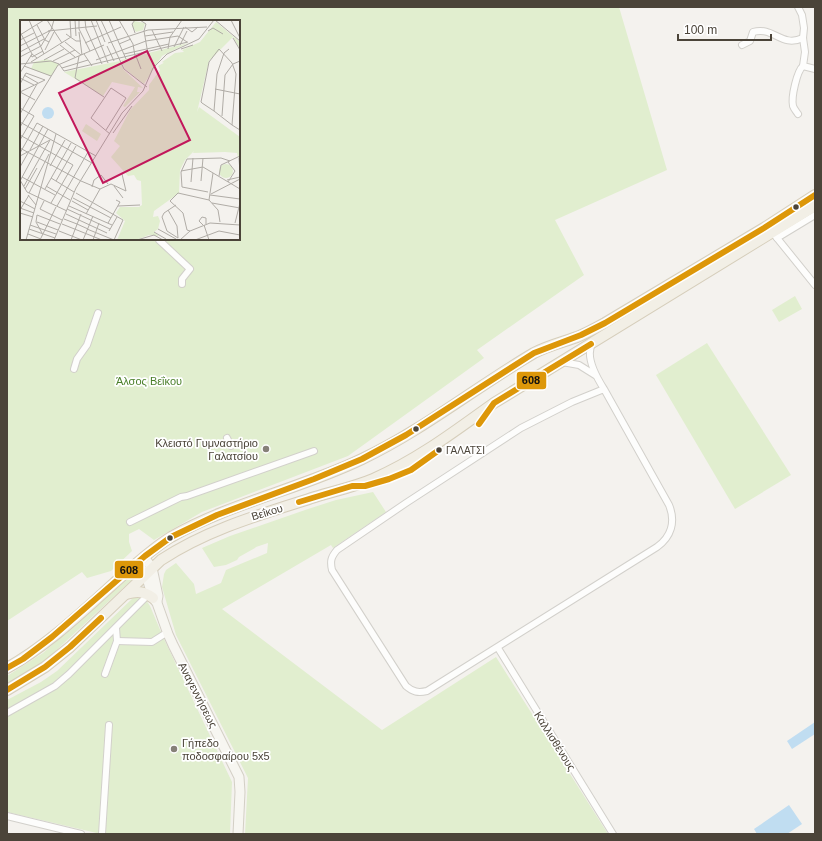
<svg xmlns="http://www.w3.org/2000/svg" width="822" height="841" font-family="Arial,sans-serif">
<rect width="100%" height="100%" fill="#f4f2ee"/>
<g fill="#e1eecf" fill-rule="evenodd">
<path d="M7 7H619L667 170 555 220 584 275 477 350 484 358 348 456 202 512 154 540 139 529 129 534V542L132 551 111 571 87 578 82 572 7 621ZM21 21H239V239H21Z"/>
<polygon points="795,296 802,309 779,322 772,310"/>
<polygon points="707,343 791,475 735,509 656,375"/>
<polygon points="373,492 386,512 333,548 331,545 222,609 382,730 496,657 608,834 245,834 248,778 176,635 162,587 164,574 166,570 176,563 194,584 196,594 221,583 226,570 267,553 268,543 256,547 255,548 239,557 237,560 226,565 214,567 202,548 230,536 308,509 336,500"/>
<polygon points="136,572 138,574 48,658 15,680 7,684 7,676 43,653"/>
<polygon points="134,597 146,600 150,606 164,639 232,782 230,834 101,834 7,812 7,700 41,682 57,671"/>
</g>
<g fill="#c0ddf1">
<polygon points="815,722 815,734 792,749 787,741"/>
<polygon points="789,805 802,824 787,834 757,834 754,829"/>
</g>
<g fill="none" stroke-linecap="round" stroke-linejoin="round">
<defs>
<g id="street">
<polyline points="798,7 802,15 804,28 803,38 805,52 803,66 815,69"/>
<path d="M742 45 750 41 753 32C774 26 781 48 803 38"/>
<path d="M798 114C796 111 794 109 793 106 791 97 797 71 803 66"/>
<polyline points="773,233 815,285"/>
<polyline points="777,238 815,215"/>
<polyline points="159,240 190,269 182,279 182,284"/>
<path d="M592 344C585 357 597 378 604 389L669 505C676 522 671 537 657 547L427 691C418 693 413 692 406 686L332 570C330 561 331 557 337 550L406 503 521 428 572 402 604 389"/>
<polyline points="562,362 579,365 595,375"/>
<polyline points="74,369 77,359 87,345 98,313"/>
<polyline points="227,438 231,446 239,443"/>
<polyline points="130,522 181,497 187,496 314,451"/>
<polyline points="117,641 152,642 163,635"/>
<polyline points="498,648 613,834"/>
<polyline points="105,674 117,641 116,628"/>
<polyline points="7,713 55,686 69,674 145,598"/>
<polyline points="7,816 81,834"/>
<polyline points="102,834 109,725"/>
</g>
<g id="secondary">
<polyline points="144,557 152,568 158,596 157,601"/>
<polyline points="137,563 146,575 153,598 157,603 168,634 173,645 239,777 240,792 238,834"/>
</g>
<g id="primary">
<path d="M126 594C137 591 144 591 153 598"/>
<path d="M7 668C50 644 85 609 121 577 137 563 153 548 171 537 230 503 300 489 362 459 423 430 476 387 534 353 547 346 563 342 577 337 587 333 596 328 605 323L764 228 815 195"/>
<path d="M7 690 45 667 70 647 161 560C208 529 262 514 315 497 334 491 354 487 373 479 417 460 455 431 494 403L815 206"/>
</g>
</defs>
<use href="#street" stroke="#d2d0cb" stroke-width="8"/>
<use href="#secondary" stroke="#d3cfc5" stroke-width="11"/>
<use href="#primary" stroke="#d6cebb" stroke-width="12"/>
<use href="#street" stroke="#fdfdfc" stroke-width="6"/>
<use href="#secondary" stroke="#f7f6f1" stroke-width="9"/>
<use href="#primary" stroke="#f2efe6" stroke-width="10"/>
<defs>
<g id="bus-1">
<polyline points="479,424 494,403 591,344"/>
<polyline points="299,502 352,486 365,486 389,479 411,470 439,450"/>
<polyline points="7,668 23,659 52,637 145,556 171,537 217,515 314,479 362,459 406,435 534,353 581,335 605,323 764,228 815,195"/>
<polyline points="7,690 45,667 70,647 101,618"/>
</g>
</defs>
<use href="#bus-1" stroke="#fff" stroke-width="9"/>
<use href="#bus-1" stroke="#dd9709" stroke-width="6"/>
</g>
<g fill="#4b4439" stroke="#fff" stroke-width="1.5">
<circle cx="796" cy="207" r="3.5"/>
<circle cx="416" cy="429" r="3.5"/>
<circle cx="439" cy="450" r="3.5"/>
<circle cx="170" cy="538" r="3.5"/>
</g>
<g fill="#868178" stroke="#fff" stroke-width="1.5">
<circle cx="266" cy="449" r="4"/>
<circle cx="174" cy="749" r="4"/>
</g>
<g text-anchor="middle" stroke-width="3.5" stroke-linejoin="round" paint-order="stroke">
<g font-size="10" fill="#4b4439" stroke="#fff" text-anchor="start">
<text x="446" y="454">ΓΑΛΑΤΣΙ</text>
</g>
<g font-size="11" fill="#4a7f2a" stroke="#fff">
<text x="149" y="385">Άλσος Βεΐκου</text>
</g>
<g font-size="11" fill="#4b4439" stroke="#fff" text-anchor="end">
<text x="258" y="447">Κλειστό Γυμναστήριο<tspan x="258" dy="13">Γαλατσίου</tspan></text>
<text x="182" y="747" text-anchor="start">Γήπεδο<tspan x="182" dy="13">ποδοσφαίρου 5x5</tspan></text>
</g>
<g font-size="11" fill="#4b4439" stroke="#fff">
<text transform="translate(267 512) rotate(-17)" y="4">Βεΐκου</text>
<text transform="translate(198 695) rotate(63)" y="4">Αναγεννήσεως</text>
<text transform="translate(555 741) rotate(58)" y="4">Καλλισθένους</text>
</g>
</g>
<g transform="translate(20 20)">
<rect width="220" height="220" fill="#f4f2ee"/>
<path d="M114 1 125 3 123 10 116 12 112 6ZM196 2 220 22V29L213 17 189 41 177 92 179 87 220 117V135L218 138 217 133 205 132 173 133 174 131 165 140 160 150 159 173 134 191 133 197 138 196 140 201 138 209 134 212 139 216 129 215 116 220H97L105 201 96 193 100 187H119L122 185 121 161 117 160 114 155 108 156 91 137 100 126 94 121 110 90 129 70V65L140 50 138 46 162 33 144 43 142 42 155 33 164 32 162 30 180 22ZM168 23 142 36 124 64 105 49 101 40ZM27 39 39 44 31 56 11 49 14 42ZM100 41 104 50 123 68 118 67 117 72H120L105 87 103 86 115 67 92 62 83 76 44 52ZM66 104 81 114 77 121 62 111ZM199 151a7 7 0 1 1 14 0a7 7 0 1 1-14 0Z" fill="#e1eecf"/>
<path d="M22 93a6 6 0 1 1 12 0a6 6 0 1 1-12 0Z" fill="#c0ddf1"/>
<path fill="none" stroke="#b0aca6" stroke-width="1" d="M9 0 24 34M27 0 42 23M55 0 56 16M59 0V9L70 31M65 0 66 9 82 44M71 0 88 43M76 0 85 22M81 0 104 49 127 67M89 0 106 39M99 0 113 24 115 36M115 0 112 4 115 13M120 0 126 4 124 11 128 34M195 0 220 21M211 0 220 18M17 5 25 20 29 22M165 7 172 12 178 7M132 10 142 31M28 11 77 6M188 11 193 8 203 14M0 12 12 34 17 38M59 12 62 35M46 14 56 21H61M0 15 24 0M125 16 153 12M213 18 220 30M0 20 14 13M45 22 61 35M65 23 101 7M88 23 128 10 187 7M99 24 111 19M40 25 55 37M160 25 167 11M0 26 31 10 34 0M21 26 30 11M87 26 94 41M154 27 164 7M148 29 150 17 162 0M161 29 173 25M25 30 34 12M0 32 24 19M64 34 72 46M104 34 149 24M11 35 12 37 23 31M59 36 55 58 84 77M116 36 121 49M0 37 21 26M24 40 44 29M76 40 126 21 158 16 167 22M33 41 55 30M11 42 51 17 50 0M0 44 31 41 39 44 44 51 168 22M4 46 31 56M42 48 68 40M0 53 12 34M4 55 18 63M0 58 14 65M0 64 6 53 25 60M195 69 220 74M0 72 25 60M0 72 15 80M0 88 14 96 0 120M194 91 197 54 204 33 209 29M0 94 17 64M202 96 205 55 213 44 220 41M0 102 72 143M212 105 216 54 212 43 199 29 189 42 181 82 182 83 194 91 212 105 220 110M0 107 38 45 84 25M86 110 106 78 91 68 71 98 90 114M93 113 112 86M0 115 53 145 31 183M0 128 61 161M10 130 23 106M0 133 17 103 76 136M0 136 30 120M219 138 220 153M30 146 45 120M0 147 8 133M161 151 183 147 220 169M199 156 201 145 220 136M2 157 35 175M31 158 54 172M0 160 7 172 47 191M207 160 220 157M0 161 28 109M36 161 56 126M61 161 80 169 91 164 106 171 102 154M181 161 183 138M171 162 173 138M208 162 215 151 208 142M4 166 30 120M26 166 50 180M94 166 103 178M72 167 74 160 81 155 88 164M162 167 161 152 167 139 201 138 210 141M162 167 188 172M5 169 17 148M25 169 51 123M9 173 29 134M56 173 103 200 94 220M191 174 220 159M8 175 16 185M190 175 220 179M53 178 91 198M189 180 193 153M0 181 15 189M24 181 20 189 42 200M52 181 68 190M192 183 220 188M156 185 144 193 142 197 147 211 158 218M37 186 68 132M49 186 92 205M98 186 120 185M0 188 14 193M47 189 90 209M0 190 9 175M148 190 157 206 158 218M0 193 13 197M46 194 87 213M66 194 80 169M44 199 57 204M17 202 38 210M88 203 100 182 96 180M215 203 220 183M42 204 82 220M57 204 68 209M10 205 36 214M183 205 179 201 182 197 186 198V204M184 205 189 220M9 209 35 218M67 209 94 220M138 209 156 219M39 211 62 220M89 211 97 197M170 211 167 210 163 193 150 181 158 173 189 180 198 190 200 202M134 212 146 219M22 213 16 202 17 195 40 204M8 214 21 219M6 220 36 114M20 220 36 187M34 220 56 168 102 93 123 71 133 48 147 34 179 19 194 0M51 220 61 194M63 220 73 196M73 220 79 203M117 220 134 215 143 220M160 220 170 211 190 203 220 205M175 220 199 211 220 215"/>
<path fill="#c2185b" fill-opacity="0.15" stroke="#c2185b" stroke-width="2" d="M127 31 170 120 83 163 39 73Z"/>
<rect width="220" height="220" fill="none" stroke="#4b4439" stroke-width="2"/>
</g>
<g stroke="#fff" stroke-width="1.5">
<rect x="516" y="371" width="31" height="19" rx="4" fill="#dd9709"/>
<rect x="114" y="560" width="30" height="19" rx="4" fill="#dd9709"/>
</g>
<g font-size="11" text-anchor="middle" font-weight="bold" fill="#111">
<text x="531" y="384">608</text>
<text x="129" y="574">608</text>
</g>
<rect width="822" height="841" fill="none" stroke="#4b4439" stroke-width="16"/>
<path d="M678 34v6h93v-6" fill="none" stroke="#4b4439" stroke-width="2"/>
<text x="684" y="34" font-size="12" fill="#4b4439" stroke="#ffffff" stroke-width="3" paint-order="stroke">100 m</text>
</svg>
